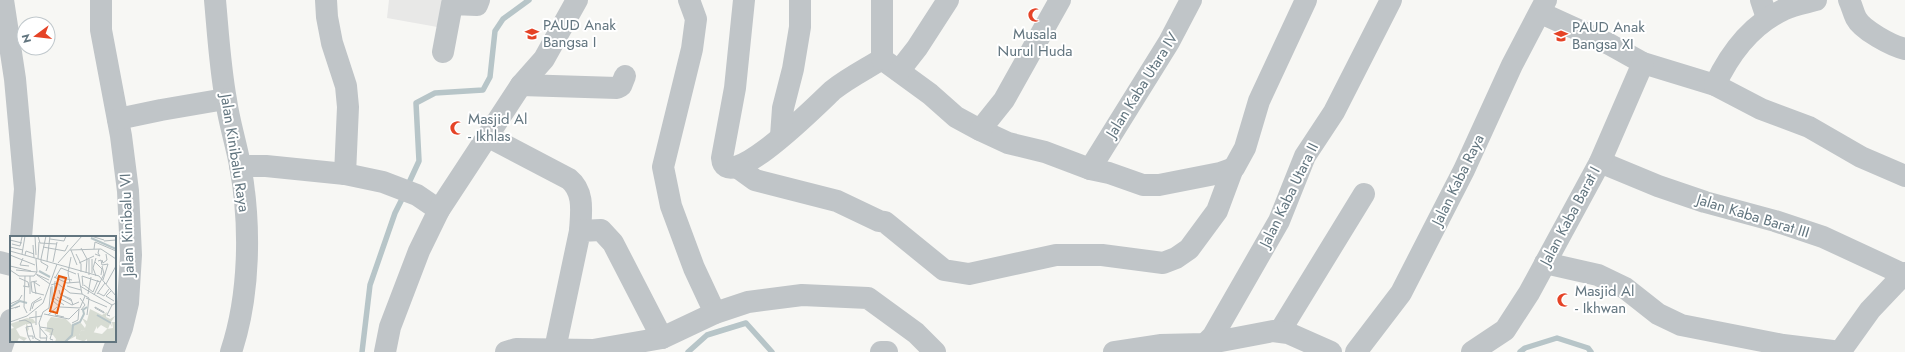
<svg xmlns="http://www.w3.org/2000/svg" width="1905" height="352" font-family="Jost,sans-serif">
<rect width="100%" height="100%" fill="#f7f7f4"/>
<polygon fill="#e8e8e7" points="389,0 474,0 443,28 387,18"/>
<g fill="none" stroke-linecap="round" stroke-linejoin="round">
<g stroke="#b7c5c8" stroke-width="5.5">
<polyline points="407,187 419,161 416,103 435,93 483,90 490,77 495,31 503,19 529,0"/>
<polyline points="362,352 370,285 395,213 404,195"/>
<polyline points="688,352 707,335 746,323 772,352"/>
<polyline points="1520,352 1525,348 1557,338 1588,348 1591,352"/>
</g>
<g stroke="#c0c5c8" stroke-width="22">
<polyline points="3,0 15,79 25,189 21,237"/>
<polyline points="101,0 101,30 121,136 128,191 131,255 128,303 122,328 113,352"/>
<path d="M215 0C218 33 220 67 226 100 229 122 236 143 240 165 251 224 250 295 231 352"/>
<polyline points="326,0 327,17 332,43 346,86 348,107 345,174"/>
<polyline points="689,0 696,19 692,49 663,167 671,206 694,268 715,313"/>
<path d="M744 0 735 88 722 158C725 199 824 98 833 90 848 78 866 69 882 59"/>
<polyline points="1761,0 1767,18"/>
<path d="M1849 0C1852 6 1853 12 1856 18 1862 30 1892 46 1905 49"/>
<polyline points="1541,13 1609,44 1643,63 1715,85 1761,109 1809,127 1861,157 1905,176"/>
<polyline points="443,52 452,4 477,5 479,0"/>
<polyline points="882,59 930,94 956,117 980,130 1008,143 1045,152 1090,169 1109,173 1143,185 1159,185 1220,173 1234,168 1245,148 1259,101 1306,0"/>
<polyline points="882,59 882,0"/>
<polyline points="899,71 917,48 948,0"/>
<polyline points="521,85 617,88 621,86 625,76"/>
<path d="M1715 85C1730 53 1751 25 1783 10 1793 5 1805 3 1816 0"/>
<polyline points="118,119 161,110 225,99"/>
<polyline points="980,130 1004,100 1060,0"/>
<path d="M487 136 569 179C585 192 581 213 580 231"/>
<polyline points="781,136 783,108 793,69 800,27 800,0"/>
<polyline points="1600,162 1658,186 1705,202 1775,221 1823,237 1905,275"/>
<polyline points="240,166 266,166 345,174 383,182 417,195 439,210"/>
<polyline points="737,167 755,180 837,201 879,221 885,222 944,270 969,274 1056,255 1102,255 1163,263 1176,258 1189,249 1217,211 1233,168"/>
<polyline points="1090,169 1169,42 1191,0"/>
<polyline points="0,262 11,265"/>
<polyline points="1545,263 1598,275 1625,288 1658,314 1681,325 1783,345 1841,352"/>
<polyline points="1280,331 1364,194"/>
<polyline points="1205,344 1213,336 1279,221 1305,156 1334,112 1391,0"/>
<polyline points="555,349 580,231 601,230 613,243 662,338"/>
<polyline points="0,352 11,320"/>
<polyline points="385,352 390,327 419,251 439,210 521,85 544,59 577,0"/>
<polyline points="506,352 516,349 593,350 662,338 715,313 748,302 802,295 868,298 916,333 935,352"/>
<polyline points="881,352 887,352"/>
<polyline points="1114,352 1160,345 1205,344 1273,331 1288,333 1331,352"/>
<polyline points="1356,352 1401,293 1464,170 1512,65 1546,0"/>
<polyline points="1472,352 1505,330 1529,293 1600,162 1643,63"/>
<polyline points="1840,352 1870,310 1905,273"/>
</g>
</g>
<defs>
<symbol id="mosque-bare" viewBox="-9 -9 18 18"><path d="M3.5-4.9A6 6 0 1 0 3.5 4.9A5 5 0 1 1 3.5-4.9Z" fill="#e54326" stroke="#fff" stroke-width="2.5" paint-order="stroke"/></symbol>
<symbol id="school-bare" viewBox="-9 -9 18 18"><path d="M0-5L7-2L0 1L-7-2ZM-4 1L0 2.5L4 1V4Q0 6-4 4Z" fill="#e54326" stroke="#fff" stroke-width="2.5" paint-order="stroke"/></symbol>
</defs>
<g fill-rule="evenodd">
<use href="#mosque-bare" x="1025" y="5" width="20" height="20"/>
<use href="#school-bare" x="522" y="24" width="20" height="20"/>
<use href="#school-bare" x="1551" y="26" width="20" height="20"/>
<use href="#mosque-bare" x="447" y="118" width="20" height="20"/>
<use href="#mosque-bare" x="1554" y="290" width="20" height="20"/>
</g>
<g text-anchor="middle" stroke-width="4" stroke-linejoin="round" paint-order="stroke">
<g font-size="15" fill="#62757f" stroke="#fff" text-anchor="start">
<text x="543" y="30">PAUD Anak<tspan x="543" dy="17">Bangsa I</tspan></text>
<text x="1572" y="32">PAUD Anak<tspan x="1572" dy="17">Bangsa XI</tspan></text>
<text x="1035" y="39" text-anchor="middle">Musala<tspan x="1035" dy="17">Nurul Huda</tspan></text>
<text x="468" y="124">Masjid Al<tspan x="468" dy="17">- Ikhlas</tspan></text>
<text x="1575" y="296">Masjid Al<tspan x="1575" dy="17">- Ikhwan</tspan></text>
</g>
<g font-size="15" fill="#62757f" stroke="#fff">
<text transform="translate(1142 85) rotate(-58)" y="5">Jalan Kaba Utara IV</text>
<text transform="translate(235 153) rotate(81)" y="5">Jalan Kinibalu Raya</text>
<text transform="translate(1458 180) rotate(-64)" y="5">Jalan Kaba Raya</text>
<text transform="translate(1289 195) rotate(-64)" y="5">Jalan Kaba Utara II</text>
<text transform="translate(1570 216) rotate(-62)" y="5">Jalan Kaba Barat I</text>
<text transform="translate(1753 216) rotate(17)" y="5">Jalan Kaba Barat III</text>
<text transform="translate(127 225) rotate(-92)" y="5">Jalan Kinibalu VI</text>
</g>
</g>
<g transform="translate(10 236)">
<rect width="106" height="106" fill="#f7f7f4"/>
<path d="M80 73 92 79 97 76 96 81 100 83 105 80 101 86 102 91 100 88 98 93 91 89 87 93V90L83 98 72 94 69 98 73 105 66 103V100L55 106H45L46 103 43 99H39L40 97 34 94 37 93V87L41 81 56 83 62 89 71 87 75 92 76 89 72 82 77 85Z" fill="#d7dcd3"/>
<path d="M17 82 23 83 26 87 17 88 19 93 17 96 16 88 6 93 10 100 17 102 14 105 9 102 7 106H1L0 93 4 92 0 88Z" fill="#d7dcd3"/>
<path d="M102 86H106V106H77V103L73 106 70 102 69 97 72 94 92 98 97 93 103 92Z" fill="#d7dcd3"/>
<path fill="none" stroke="#b7c5c8" stroke-width="2" d="M81 2 106 13M29 35 40 41M0 71 10 65 17 67M87 79 101 87M55 106 62 99 63 89 70 86 74 78 73 74 77 71"/>
<path fill="none" stroke="#b2bbbe" stroke-width="1" d="M25 0 26 19M28 0 30 7 47 8M81 0 94 4M40 3 54 5 56 0M0 4 12 7M94 5 106 4M2 8 10 10 12 1M23 9 24 22M0 11 13 14M33 11 55 15 58 9M71 12 77 23 76 37M84 13 85 6 106 15M91 13 106 23M60 14 91 13M61 14 67 29M0 15 89 40 106 60M12 18 15 0M66 18 71 28V36M85 18 90 20 88 17 89 13M0 19 25 29M15 19 16 15 24 18M13 22 10 29 19 30M86 22 83 32 86 40M26 23 27 36M28 23 29 6M31 23V26L38 30 36 35M31 23 36 0M79 23V39M92 24 93 27 97 24 96 18M37 25 40 0M88 25 91 24 92 29 98 28 93 44M43 26 47 6M85 26 92 33 91 39M48 27 72 0M69 27 84 20M0 30 21 35M0 34 9 40H24L27 36M6 34 27 36M68 37 72 58 79 62M82 37V23M26 38 39 44M27 39 40 48M15 40 14 71 17 77M20 40V58M44 41 57 47 70 46M47 41 62 44M9 42 18 46 19 51 13 50M45 42 51 32 66 38M27 45 21 46 22 56 34 59M60 47 58 37 61 21M96 48 106 30M41 49 47 47 60 57 72 58M74 49 83 56 88 44M42 50V64L50 71 70 72 75 60M57 50 71 54M70 50 102 69 106 67M73 50 72 40 90 46M49 54 50 58 61 63 63 69M101 55 96 60 104 65M88 57 94 60 99 53M26 58 24 46 30 50M50 58 62 65M78 58 81 41M87 58 95 47M84 59 94 38 92 30M44 60 45 45M47 61 62 69 69 66M44 62 54 69M70 62 75 69 71 74M76 62 97 71M0 68 9 64 12 59M85 71 94 76V77L85 72ZM0 73 10 70 5 72M22 73 24 67 32 63M20 75 22 67 31 61M47 76 45 79 54 81M34 78 59 83M38 79 47 71M77 79 79 62M100 80 97 79 102 69M19 82 32 80M59 83 69 73M9 85 15 84 21 87 25 102 32 106M0 86 17 80 33 67 47 28M62 87 68 84 69 73M26 89V75M30 91 43 93 40 103 43 104M30 92V102H37M18 100 16 91 22 90M21 106 18 100H23V103M36 106 37 100 30 92 29 87 33 76 39 72 41 51"/>
<path fill="#e8590c" fill-opacity="0.15" stroke="#e8590c" stroke-width="2" d="M49 40 56 42 47 77 40 75Z"/>
<rect width="106" height="106" fill="none" stroke="#62757f" stroke-width="2"/>
</g>
<g transform="translate(36 36) rotate(255)"><circle r="19" fill="#ffffff" stroke="#c0c8cc"/>
<path d="M0-3L7 15L0 10L-7 15Z" fill="#e54326"/>
<text y="-6" font-size="11" font-weight="bold" text-anchor="middle" fill="#62757f">N</text>
</g>
</svg>
